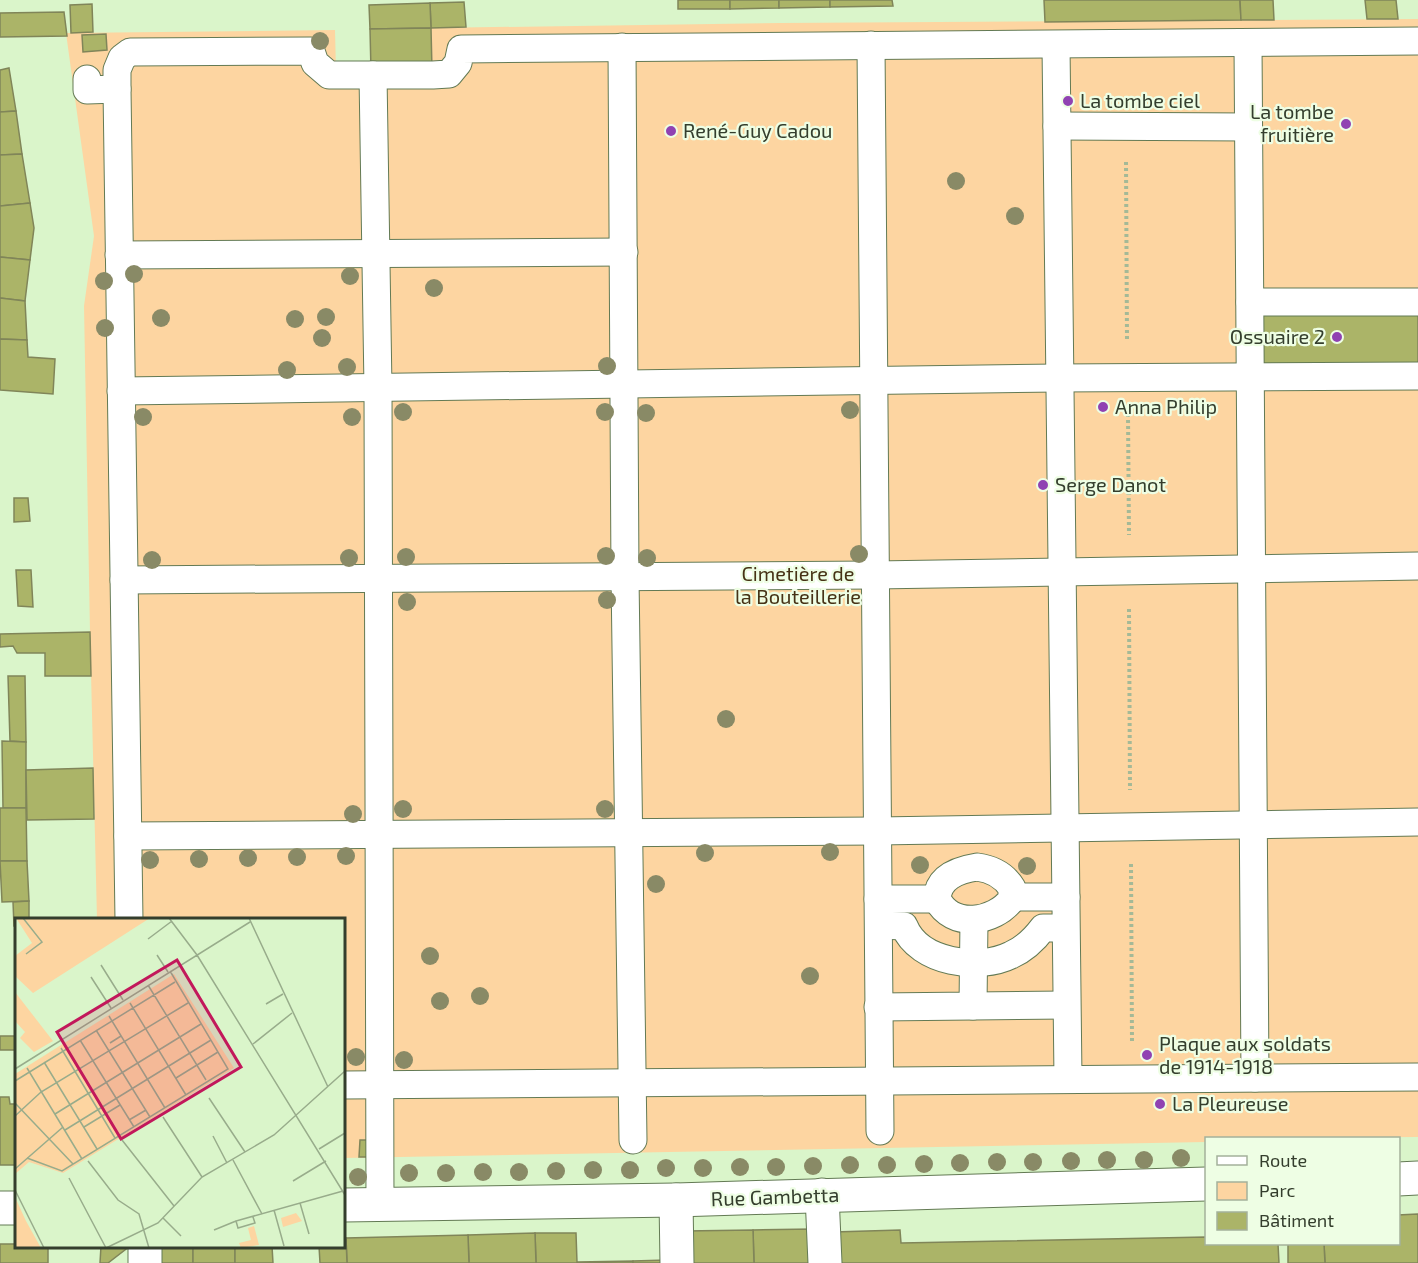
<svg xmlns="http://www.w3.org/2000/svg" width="1418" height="1263" font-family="'Exo 2',sans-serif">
<rect width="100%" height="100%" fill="#daf5ca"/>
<polygon fill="#fdd5a1" points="1418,19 1418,1137 1206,1138 1206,1142 344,1158 344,920 97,919 90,632 84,306 94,236 66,33 335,30 336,71 371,71 431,28 780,23"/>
<g fill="#abb468" stroke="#808559" stroke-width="1.5">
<rect x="678" y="0" width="52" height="9"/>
<polygon points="730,0 779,0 779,8 730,9"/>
<polygon points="779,0 830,0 830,7 779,8"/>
<polygon points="830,0 892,0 893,6 830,7"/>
<polygon points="1044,0 1240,0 1241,20 1045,22"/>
<polygon points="1240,0 1273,0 1274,20 1241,20"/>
<polygon points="1365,0 1396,0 1398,19 1367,19"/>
<polygon points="464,2 466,27 431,28 430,3"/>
<polygon points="430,3 431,28 370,29 369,5"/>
<polygon points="92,4 93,32 71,33 70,5"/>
<polygon points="64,12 67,36 0,37 0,13"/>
<polygon points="431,28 432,70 371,71 370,29"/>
<polygon points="106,34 107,50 83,52 82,35"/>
<polygon points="9,68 16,111 0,112 0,70"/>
<polygon points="16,111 22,154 0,155 0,112"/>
<polygon points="22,154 30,203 0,206 0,155"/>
<polygon points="30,203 34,228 30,260 0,257 0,206"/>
<polygon points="0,257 30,260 25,301 0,298"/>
<polygon points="0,298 25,301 27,340 0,339"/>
<polygon points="1418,310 1418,364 1256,365 1255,311"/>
<polygon points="0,339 27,340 28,357 55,359 53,394 0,390"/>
<polygon points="14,498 28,498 30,521 14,522"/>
<polygon points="16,570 31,570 33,607 18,606"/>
<polygon points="90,632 91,676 45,676 45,653 17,653 13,646 0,647 0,634"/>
<polygon points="8,676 25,676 26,742 10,741"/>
<polygon points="2,741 26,742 26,808 3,808"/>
<polygon points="93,768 94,819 27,820 26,770"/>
<polygon points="0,808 26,808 27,861 0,861"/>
<polygon points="0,861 27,861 29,901 2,902"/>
<polygon points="29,901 29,920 16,920 16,926 14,926 13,902"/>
<rect x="0" y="1036" width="16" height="14"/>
<polygon points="0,1097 9,1097 10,1104 16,1104 16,1165 0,1165"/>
<polygon points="360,1140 368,1140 368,1157 359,1157"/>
<polygon points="1418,1214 1418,1263 1325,1263 1324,1244 1398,1244 1398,1215"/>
<polygon points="813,1229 815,1263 754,1263 753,1230"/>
<polygon points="753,1230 754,1263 686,1263 685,1231"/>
<polygon points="900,1230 901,1243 1206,1237 1206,1244 1278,1244 1279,1263 836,1263 834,1232"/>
<polygon points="535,1233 576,1233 577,1262 633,1261 633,1263 536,1263"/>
<polygon points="535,1233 536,1263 469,1263 468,1235"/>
<polygon points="468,1235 469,1263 347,1263 346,1238"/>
<polygon points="344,1238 346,1238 347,1263 320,1263 319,1246 344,1246"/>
<polygon points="0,1244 16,1244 16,1246 48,1246 48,1263 0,1263"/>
<polygon points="1288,1244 1324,1244 1325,1263 1288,1263"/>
<polygon points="101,1246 130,1246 108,1263 100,1263"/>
<rect x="153" y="1246" width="40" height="17"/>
<rect x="193" y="1246" width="42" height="17"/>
<polygon points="235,1246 272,1246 273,1263 235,1263"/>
<polygon points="667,1260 667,1263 633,1263 633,1261"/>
</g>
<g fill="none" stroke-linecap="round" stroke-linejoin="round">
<defs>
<g id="lane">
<polyline points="1248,44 1255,1078"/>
<polyline points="871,45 880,1131"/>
<polyline points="1056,45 1068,1079"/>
<polyline points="622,47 625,577 633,1140"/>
<polyline points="373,75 378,388 380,1204"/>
<polyline points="87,79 87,90 117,89"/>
<polyline points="1057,126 1248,127"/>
<polyline points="119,255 624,252"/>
<polyline points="1250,302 1418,302"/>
<polyline points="121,391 1058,378 1418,376"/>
<polyline points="124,580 875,575 1418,566"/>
<polyline points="128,836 878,831 1418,822"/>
<path d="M977 867C992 869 1004 875 1012 888V899C994 923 952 929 937 899 938 877 958 870 977 867Z"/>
<polyline points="1013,897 1066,897"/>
<polyline points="878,899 937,899"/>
<polyline points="129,920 117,89 117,70 122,58 130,52 311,51 315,63 329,75 433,75 449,74 458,63 461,49 1418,41"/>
<path d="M879 925 904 926C919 963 979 971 1011 955 1025 949 1034 940 1043 928H1065"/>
<polyline points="973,1006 1066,1005"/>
<polyline points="878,1007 973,1006 974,920"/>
<polyline points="344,1085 1418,1077"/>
</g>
<g id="street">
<polyline points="1398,1179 1418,1178"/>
<polyline points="822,1195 825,1263"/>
<polyline points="676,1200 677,1263"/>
<polyline points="344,1205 676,1200 1206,1184"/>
<polyline points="0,1208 16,1208"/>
<polyline points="145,1246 145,1263"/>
</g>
</defs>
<use href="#lane" stroke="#637a54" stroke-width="29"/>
<use href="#street" stroke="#637a54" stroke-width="35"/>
<g stroke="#a4b997" stroke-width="4" stroke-dasharray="3 3" stroke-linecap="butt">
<polyline points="1126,162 1127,340"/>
<polyline points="1128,414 1129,535"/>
<polyline points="1129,609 1130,790"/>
<polyline points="1131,864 1132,1042"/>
</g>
<use href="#lane" stroke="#fff" stroke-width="27"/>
<use href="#street" stroke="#fff" stroke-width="33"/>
</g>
<g fill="#898a66">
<circle cx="320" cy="41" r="9"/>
<circle cx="956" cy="181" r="9"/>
<circle cx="1015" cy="216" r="9"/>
<circle cx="134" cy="274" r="9"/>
<circle cx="350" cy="276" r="9"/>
<circle cx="104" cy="281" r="9"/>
<circle cx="434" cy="288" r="9"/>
<circle cx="326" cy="317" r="9"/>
<circle cx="161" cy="318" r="9"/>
<circle cx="295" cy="319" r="9"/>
<circle cx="105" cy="328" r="9"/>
<circle cx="322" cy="338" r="9"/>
<circle cx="607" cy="366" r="9"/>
<circle cx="347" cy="367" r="9"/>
<circle cx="287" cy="370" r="9"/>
<circle cx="850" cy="410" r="9"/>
<circle cx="403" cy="412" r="9"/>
<circle cx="605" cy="412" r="9"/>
<circle cx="646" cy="413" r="9"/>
<circle cx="143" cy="417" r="9"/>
<circle cx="352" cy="417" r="9"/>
<circle cx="859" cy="554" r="9"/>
<circle cx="606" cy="556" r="9"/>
<circle cx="406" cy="557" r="9"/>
<circle cx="349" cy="558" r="9"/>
<circle cx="647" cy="558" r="9"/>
<circle cx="152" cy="560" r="9"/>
<circle cx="607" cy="600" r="9"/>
<circle cx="407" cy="602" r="9"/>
<circle cx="726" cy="719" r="9"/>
<circle cx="403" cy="809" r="9"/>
<circle cx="605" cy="809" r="9"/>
<circle cx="353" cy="814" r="9"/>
<circle cx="830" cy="852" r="9"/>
<circle cx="705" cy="853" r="9"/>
<circle cx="346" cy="856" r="9"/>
<circle cx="297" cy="857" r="9"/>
<circle cx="248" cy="858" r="9"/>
<circle cx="199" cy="859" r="9"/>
<circle cx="150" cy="860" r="9"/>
<circle cx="920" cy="865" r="9"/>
<circle cx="1027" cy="866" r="9"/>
<circle cx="656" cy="884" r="9"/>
<circle cx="430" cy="956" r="9"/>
<circle cx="810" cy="976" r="9"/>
<circle cx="480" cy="996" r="9"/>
<circle cx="440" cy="1001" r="9"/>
<circle cx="356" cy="1057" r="9"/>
<circle cx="404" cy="1060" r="9"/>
<circle cx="1181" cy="1158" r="9"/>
<circle cx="1107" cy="1160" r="9"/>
<circle cx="1144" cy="1160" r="9"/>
<circle cx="1071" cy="1161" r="9"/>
<circle cx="997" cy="1162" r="9"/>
<circle cx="1033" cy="1162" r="9"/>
<circle cx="960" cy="1163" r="9"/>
<circle cx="924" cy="1164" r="9"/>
<circle cx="850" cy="1165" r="9"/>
<circle cx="887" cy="1165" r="9"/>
<circle cx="813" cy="1166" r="9"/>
<circle cx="740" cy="1167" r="9"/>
<circle cx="776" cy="1167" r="9"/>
<circle cx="666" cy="1168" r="9"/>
<circle cx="703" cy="1168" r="9"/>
<circle cx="593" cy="1170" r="9"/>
<circle cx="630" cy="1170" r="9"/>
<circle cx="556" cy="1171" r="9"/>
<circle cx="483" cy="1172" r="9"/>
<circle cx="519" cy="1172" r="9"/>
<circle cx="409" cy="1173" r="9"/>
<circle cx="446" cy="1173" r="9"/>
<circle cx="358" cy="1177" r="9"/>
</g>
<g fill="#9042b2" stroke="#eefee4" stroke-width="2">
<circle cx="1068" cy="101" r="6"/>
<circle cx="1346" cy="124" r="6"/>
<circle cx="671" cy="131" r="6"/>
<circle cx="1337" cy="337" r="6"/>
<circle cx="1103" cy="407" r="6"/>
<circle cx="1043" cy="485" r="6"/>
<circle cx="1147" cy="1055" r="6"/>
<circle cx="1160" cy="1104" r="6"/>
</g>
<g text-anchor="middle" stroke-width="4.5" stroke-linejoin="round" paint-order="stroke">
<g font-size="20" fill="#343e2d" stroke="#eefee4" text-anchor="start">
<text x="1080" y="108">La tombe ciel</text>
<text x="1334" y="119" text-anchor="end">La tombe<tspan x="1334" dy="23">fruitière</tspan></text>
<text x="683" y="138">René-Guy Cadou</text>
<text x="1325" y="344" text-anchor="end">Ossuaire 2</text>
<text x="1115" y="414">Anna Philip</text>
<text x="1055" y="492">Serge Danot</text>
<text x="1159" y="1051">Plaque aux soldats<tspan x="1159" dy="23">de 1914-1918</tspan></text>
<text x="1172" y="1111">La Pleureuse</text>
</g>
<g font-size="20" fill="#463215" stroke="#eefee4">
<text x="798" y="581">Cimetière de<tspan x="798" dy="23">la Bouteillerie</tspan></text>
</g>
<g font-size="20" fill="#343e2d" stroke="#eefee4">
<text transform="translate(775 1197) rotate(-2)" y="7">Rue Gambetta</text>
</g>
</g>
<g transform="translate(15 918)">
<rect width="330" height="330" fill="#daf5ca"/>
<path d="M1 0H135L18 75 0 58V38L17 25ZM159 56 219 150 48 255 14 244 0 256V156ZM0 74 38 123 19 134 5 120 10 114 0 103ZM0 279 11 303 26 330H0ZM281 295 287 303 268 309 266 300ZM239 308 244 327 226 330 224 325 236 322 233 310Z" fill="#fdd5a1"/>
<path fill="none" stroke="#98ac8b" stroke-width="1.5" d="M8 0 27 24 11 36M154 0 182 37 330 277M234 0 313 169M133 21 157 3M142 37 153 54M86 47 108 82M76 59 96 90M133 67 191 162M115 85 171 177M251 86 268 76M94 98 150 190M81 112 135 199M101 121 95 125 106 118M65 122 119 209M238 126 277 95M46 130 100 220M29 144 82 231M12 150 67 241M0 151 235 4M161 160 203 134M0 163 160 64M194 180 230 234M0 185 58 246M40 196 186 106M0 198 26 174 173 85M148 199 187 259M114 202 131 192M69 209 105 187M50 212 196 122M198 218 212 245M107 222 159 288M304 231 330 215M12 240 47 253 213 151 155 53M218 242 247 296M73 243 103 282 124 296 134 330M0 251 48 209M54 260 91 330M278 263 311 243M0 272 29 330M285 285 294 316M259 292 269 328M238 299 240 305 223 310 221 303 328 273M148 300 166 318M199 312 221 303M91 330 143 305 187 259 259 217 330 153"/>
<path fill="#c2185b" fill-opacity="0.15" stroke="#c2185b" stroke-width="3" d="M162 42 226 149 106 221 42 114Z"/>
<rect width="330" height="330" fill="none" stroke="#343e2d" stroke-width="3"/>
</g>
<rect x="1205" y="1137" width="195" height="108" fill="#eefee4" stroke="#a4b19b" stroke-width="1.5"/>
<rect x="1217" y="1156" width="30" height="9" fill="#ffffff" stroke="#a4b19b" stroke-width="1.5"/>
<text x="1259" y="1167" font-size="18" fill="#343e2d">Route</text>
<rect x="1217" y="1182" width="30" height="18" fill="#fdd5a1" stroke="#a4b19b" stroke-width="1.5"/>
<text x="1259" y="1197" font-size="18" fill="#343e2d">Parc</text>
<rect x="1217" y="1212" width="30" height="18" fill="#abb468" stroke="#a4b19b" stroke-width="1.5"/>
<text x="1259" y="1227" font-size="18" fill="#343e2d">Bâtiment</text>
</svg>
